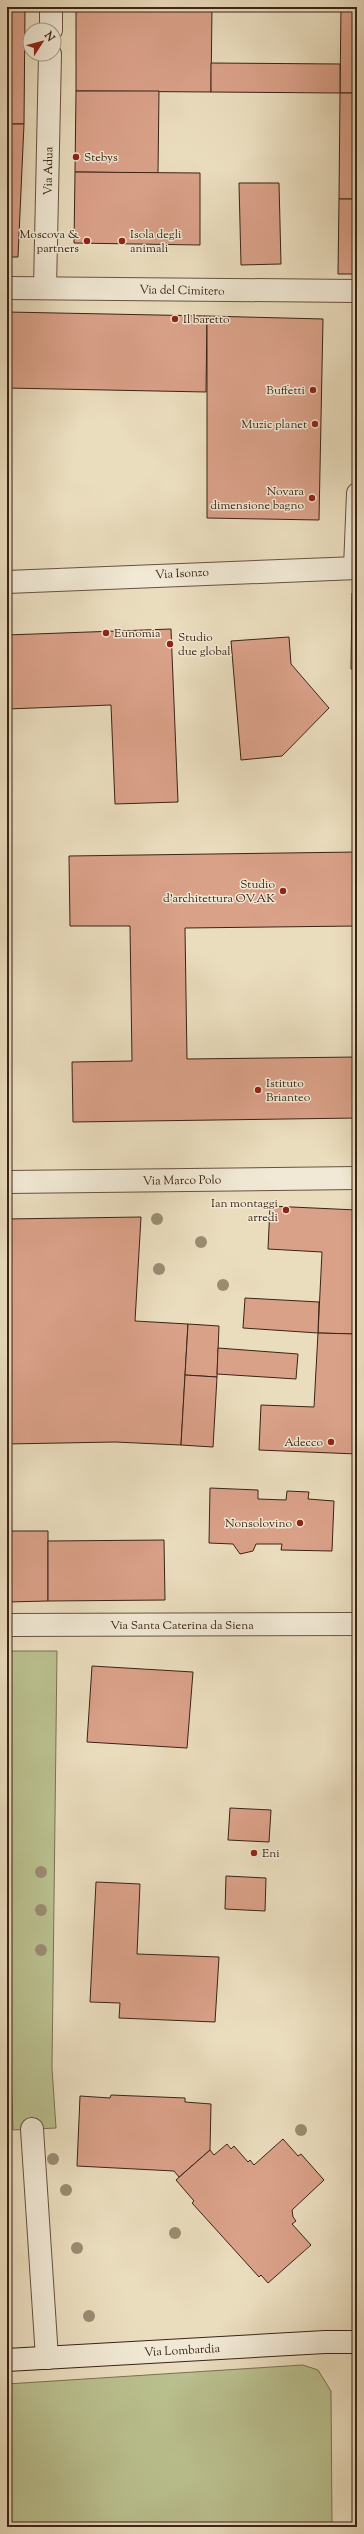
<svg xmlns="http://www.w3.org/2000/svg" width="364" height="2534" font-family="'Sorts Mill Goudy',serif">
<rect width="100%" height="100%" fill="#eaddbe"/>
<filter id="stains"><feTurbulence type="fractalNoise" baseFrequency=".005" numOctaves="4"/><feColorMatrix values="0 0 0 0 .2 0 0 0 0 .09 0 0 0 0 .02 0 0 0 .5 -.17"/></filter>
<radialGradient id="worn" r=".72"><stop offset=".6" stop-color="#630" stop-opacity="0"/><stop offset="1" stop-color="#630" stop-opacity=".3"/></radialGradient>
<g fill="#bac08f" stroke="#7a7252">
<polygon points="7,1651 57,1651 52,2068 56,2128 13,2130 9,2026 11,1754 7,1754"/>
<polygon points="303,2365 318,2370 331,2391 332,2527 7,2527 7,2384"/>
</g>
<g fill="#daa189" stroke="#3b2315">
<polygon points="7,7 25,7 24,124 7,124"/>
<polygon points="76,7 212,7 211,92 76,91"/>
<polygon points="341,7 357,7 357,93 340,93"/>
<polygon points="211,63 340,64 340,93 211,92"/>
<polygon points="76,91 159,91 158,173 75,172"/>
<polygon points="340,93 357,93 357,199 339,199"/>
<polygon points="7,124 24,124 18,257 7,257"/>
<polygon points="75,172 200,173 200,245 74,243"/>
<polygon points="239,183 279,183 281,264 241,265"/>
<polygon points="339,199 357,199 357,274 338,274"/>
<polygon points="7,312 207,316 206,392 7,388"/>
<polygon points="207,316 323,319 319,520 207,518"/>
<polygon points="352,593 357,594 357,670 351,669"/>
<polygon points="171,629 178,802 115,804 111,705 7,709 7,635"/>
<polygon points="289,637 291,664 329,708 282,756 241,760 231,641"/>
<polygon points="357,852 357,926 185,928 187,1059 357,1057 357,1118 73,1122 72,1062 132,1061 130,926 70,926 69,856"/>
<polygon points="270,1206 357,1210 357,1334 318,1333 322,1252 268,1249"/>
<polygon points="141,1217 135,1321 188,1324 181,1445 115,1442 7,1444 7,1219"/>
<polygon points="245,1298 319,1302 318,1333 243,1328"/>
<polygon points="188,1324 219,1326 217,1377 185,1375"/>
<polygon points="318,1333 357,1334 357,1454 259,1450 261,1405 314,1407"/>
<polygon points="218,1348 298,1354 296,1379 217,1374"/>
<polygon points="185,1375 217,1377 213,1447 181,1445"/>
<polygon points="210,1488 258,1490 258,1499 286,1500 287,1491 309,1492 308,1499 334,1501 332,1551 281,1550 282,1544 256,1544 253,1551 240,1554 233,1544 209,1543"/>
<polygon points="7,1531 48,1531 48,1601 7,1602"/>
<polygon points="164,1540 165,1600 48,1601 48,1541"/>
<polygon points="92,1666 193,1672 187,1748 87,1742"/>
<polygon points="230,1808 271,1810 269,1842 228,1840"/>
<polygon points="226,1876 266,1878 265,1911 225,1909"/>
<polygon points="96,1882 140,1884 137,1954 219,1957 215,2022 119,2018 120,2003 90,2002"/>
<polygon points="111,2095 185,2098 185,2102 211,2104 210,2150 179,2177 174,2171 77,2166 80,2096 110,2098"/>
<polygon points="283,2139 298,2156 301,2154 324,2180 292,2210 293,2217 296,2221 292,2224 311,2245 268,2283 261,2275 259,2277 192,2203 194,2201 176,2180 210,2150 214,2155 227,2144 231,2149 234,2146 248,2162 250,2160 254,2165"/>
</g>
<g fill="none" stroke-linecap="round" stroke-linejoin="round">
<defs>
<polyline id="lane" points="354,568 357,493"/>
<g id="street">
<polyline points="51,30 51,7"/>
<polyline points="7,288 357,291"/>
<polyline points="45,288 50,54"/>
<polyline points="7,582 357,568"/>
<polyline points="7,1182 357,1178"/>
<polyline points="7,1625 357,1624"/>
<polyline points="32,2129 47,2358"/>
</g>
<polyline id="secondary" points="7,2360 325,2342 357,2342"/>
</defs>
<use href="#lane" stroke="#67523f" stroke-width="22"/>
<use href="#street" stroke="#67523f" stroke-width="24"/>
<use href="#secondary" stroke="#3b2315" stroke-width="24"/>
<use href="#lane" stroke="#f1e9d5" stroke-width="20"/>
<use href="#street" stroke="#f1e9d5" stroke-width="22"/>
<use href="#secondary" stroke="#f1e9d5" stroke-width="22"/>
</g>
<g fill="#9b8c72">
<circle cx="157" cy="1219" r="6"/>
<circle cx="201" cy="1242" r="6"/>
<circle cx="159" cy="1269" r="6"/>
<circle cx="223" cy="1285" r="6"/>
<circle cx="41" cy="1872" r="6"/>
<circle cx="41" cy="1910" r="6"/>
<circle cx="41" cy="1950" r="6"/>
<circle cx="301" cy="2130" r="6"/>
<circle cx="53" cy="2159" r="6"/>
<circle cx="66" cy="2190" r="6"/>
<circle cx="175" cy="2233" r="6"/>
<circle cx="77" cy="2248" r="6"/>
<circle cx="89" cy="2316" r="6"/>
</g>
<g fill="#8f2418" stroke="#f1e9d5" stroke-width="1.5">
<circle cx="76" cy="157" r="4"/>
<circle cx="87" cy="241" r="4"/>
<circle cx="122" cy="241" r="4"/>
<circle cx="175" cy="319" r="4"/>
<circle cx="313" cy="390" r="4"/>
<circle cx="315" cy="424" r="4"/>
<circle cx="312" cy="498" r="4"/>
<circle cx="106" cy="633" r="4"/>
<circle cx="170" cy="644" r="4"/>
<circle cx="283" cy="891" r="4"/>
<circle cx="258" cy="1090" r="4"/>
<circle cx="286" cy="1210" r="4"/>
<circle cx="331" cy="1442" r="4"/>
<circle cx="300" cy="1523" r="4"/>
<circle cx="254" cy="1853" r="4"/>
</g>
<g text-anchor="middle" stroke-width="3" stroke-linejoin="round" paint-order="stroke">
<g font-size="12" fill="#3b2315" stroke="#f1e9d5" text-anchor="end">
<text x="84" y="161" text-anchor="start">Stebys</text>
<text x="79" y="238">Moscova &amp;<tspan x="79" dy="14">partners</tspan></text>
<text x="130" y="238" text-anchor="start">Isola degli<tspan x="130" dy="14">animali</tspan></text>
<text x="183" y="323" text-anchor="start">Il baretto</text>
<text x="305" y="394">Buffetti</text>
<text x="307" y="428">Muzic planet</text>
<text x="304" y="495">Novara<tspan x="304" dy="14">dimensione bagno</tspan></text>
<text x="114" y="637" text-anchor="start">Eunomia</text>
<text x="178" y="641" text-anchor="start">Studio<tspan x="178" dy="14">due global</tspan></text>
<text x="275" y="888">Studio<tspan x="275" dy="14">d'architettura OV_AK</tspan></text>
<text x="266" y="1087" text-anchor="start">Istituto<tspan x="266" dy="14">Brianteo</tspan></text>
<text x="278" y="1207">Ian montaggi<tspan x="278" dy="14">arredi</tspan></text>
<text x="323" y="1446">Adecco</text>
<text x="292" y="1527">Nonsolovino</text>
<text x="262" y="1857" text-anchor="start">Eni</text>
</g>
<g font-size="12" fill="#3b2315" stroke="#f1e9d5">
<text transform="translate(48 171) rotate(-89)" y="4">Via Adua</text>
<text transform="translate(182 290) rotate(1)" y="4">Via del Cimitero</text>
<text transform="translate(182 573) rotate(-3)" y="4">Via Isonzo</text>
<text transform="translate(182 1180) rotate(-1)" y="4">Via Marco Polo</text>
<text x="182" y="1629">Via Santa Caterina da Siena</text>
<text transform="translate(182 2350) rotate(-3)" y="4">Via Lombardia</text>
</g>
</g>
<rect width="364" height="2534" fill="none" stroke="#eaddbe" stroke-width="24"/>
<rect x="8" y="8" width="348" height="2518" fill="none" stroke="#3b2315" stroke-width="2"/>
<rect x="12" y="12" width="340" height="2510" fill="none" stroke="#3b2315"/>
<g transform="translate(42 42) rotate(54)"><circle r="19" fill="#f1e9d5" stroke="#a89a88"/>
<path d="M0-3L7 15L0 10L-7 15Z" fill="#8f2418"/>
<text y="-6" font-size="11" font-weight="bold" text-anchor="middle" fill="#3b2315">N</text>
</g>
<rect width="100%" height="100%" filter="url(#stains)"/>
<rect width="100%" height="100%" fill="url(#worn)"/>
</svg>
